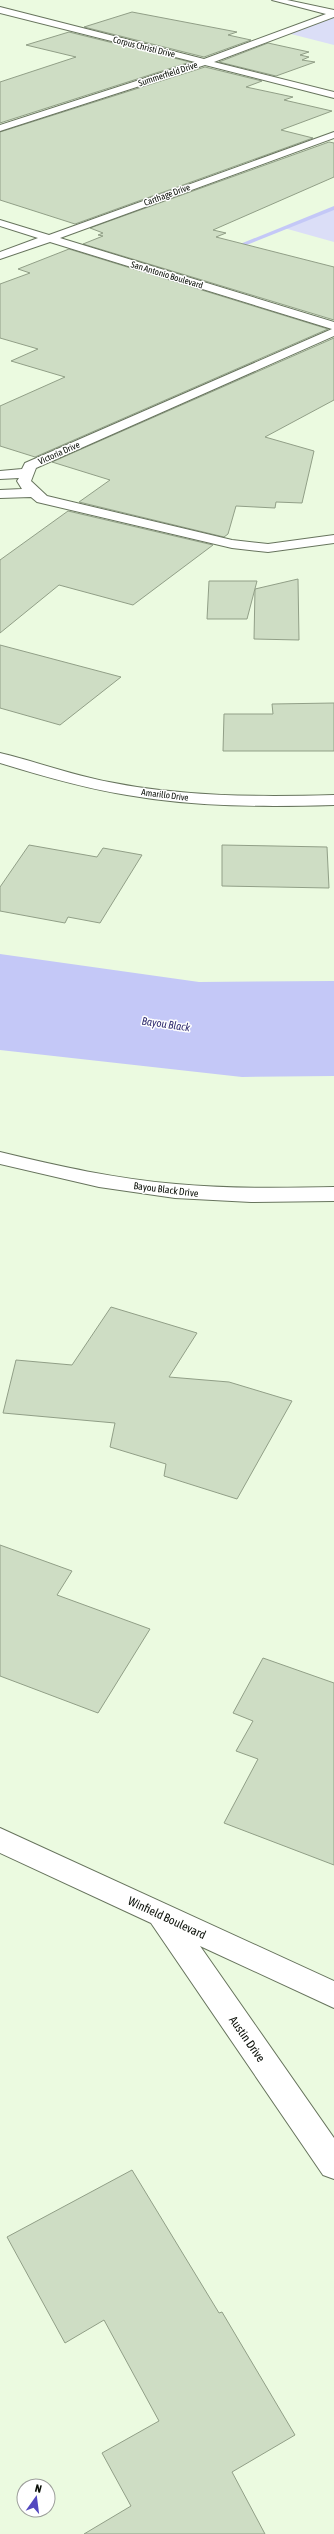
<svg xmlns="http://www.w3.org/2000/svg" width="334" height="2534" font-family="'Asap Condensed',sans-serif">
<rect width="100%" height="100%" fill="#ebfae0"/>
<g fill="#dbdef7">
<polygon points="334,15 334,45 287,33"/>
<polygon points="334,209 334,242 284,228"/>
</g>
<polygon fill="#c4c8f7" points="0,954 199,982 334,981 334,1076 242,1077 0,1050"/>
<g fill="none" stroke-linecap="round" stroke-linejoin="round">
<polygon fill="#c4c8f7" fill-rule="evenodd" points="334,206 334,210 229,252 223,251"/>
</g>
<g fill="#ceddc4" stroke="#919f87">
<polygon points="132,12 237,32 228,35 251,40 204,57 84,27"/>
<polygon points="69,32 190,62 0,123 0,82 76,57 26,45"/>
<polygon points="268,43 309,52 300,55 309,57 302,60 315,62 276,76 219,62"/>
<polygon points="205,67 262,81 246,87 293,97 284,100 332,111 281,130 313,138 75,224 0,200 0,132"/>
<polygon points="329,142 334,143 334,177 213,230 226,233 216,237 334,267 334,320 83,244 103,236 98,235 103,233 90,228"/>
<polygon points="69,249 328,329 35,457 0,446 0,406 65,377 11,361 38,349 0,338 0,284 30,273 18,269"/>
<polygon points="334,338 334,400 265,437 314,451 302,503 276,502 275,508 236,506 228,534 224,537 79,502 110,480 52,462"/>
<polygon points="68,511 213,545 133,605 59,585 0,633 0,560"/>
<polygon points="298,579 299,640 254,639 255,589"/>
<polygon points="209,581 257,581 247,619 207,619"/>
<polygon points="0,645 121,677 60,725 0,708"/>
<polygon points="334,703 334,751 223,751 224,714 273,714 272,704"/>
<polygon points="29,845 97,857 103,848 142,855 100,923 68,917 65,923 0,911 0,887"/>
<polygon points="222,845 327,847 329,888 222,886"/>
<polygon points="111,1307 197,1333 169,1377 229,1382 292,1401 237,1499 164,1476 166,1464 110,1447 115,1423 3,1413 16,1360 72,1365"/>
<polygon points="0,1545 72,1571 57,1595 150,1629 98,1713 0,1676"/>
<polygon points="263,1658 334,1683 334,1865 224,1823 258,1759 236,1751 253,1721 233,1713"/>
<polygon points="132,2170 219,2313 222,2312 295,2435 232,2472 265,2534 84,2534 131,2506 102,2453 159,2421 104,2320 65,2343 7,2237"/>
</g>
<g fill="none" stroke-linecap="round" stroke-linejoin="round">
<defs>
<g id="minor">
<polygon points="272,0 287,0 334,10 334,17 214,62 334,92 334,98 205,65 0,131 0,125 195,62 0,13 0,7 204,59 326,14"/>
<polygon points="334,132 334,138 60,238 334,322 334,336 36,468 31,481 47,496 232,540 268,544 334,535 334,543 268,552 232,548 37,502 31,497 0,498 0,490 22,489 17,481 19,478 0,479 0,471 22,469 25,463 332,329 50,242 0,259 0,252 38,238 0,226 0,220 49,235"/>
<path d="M0 753C37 762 72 775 109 782 183 797 259 797 334 795V805C265 807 195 807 127 795 84 788 42 776 0 763Z"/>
<polygon points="0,1828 334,1981 334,2008 200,1946 334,2138 334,2179 323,2175 151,1923 0,1853"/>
</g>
<path id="major" d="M0 1152C58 1166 116 1179 176 1184 229 1189 281 1188 334 1187V1201L251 1202 175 1198 99 1187 0 1164Z"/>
</defs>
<use href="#minor" stroke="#67745d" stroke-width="2"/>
<use href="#major" stroke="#67745d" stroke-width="2"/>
<use href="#minor" fill="#fff" fill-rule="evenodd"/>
<use href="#major" fill="#fff" fill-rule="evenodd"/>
</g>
<g text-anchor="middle" stroke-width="3" stroke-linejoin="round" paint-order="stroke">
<g font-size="9" fill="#090e06" stroke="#fff">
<text transform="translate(144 47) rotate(14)" y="3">Corpus Christi Drive</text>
<text transform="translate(168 74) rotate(-18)" y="3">Summerfield Drive</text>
<text transform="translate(167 195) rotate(-20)" y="3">Carthage Drive</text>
<text transform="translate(167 275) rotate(17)" y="3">San Antonio Boulevard</text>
<text transform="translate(59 453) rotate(-24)" y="3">Victoria Drive</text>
<text transform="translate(165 795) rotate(7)" y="3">Amarillo Drive</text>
</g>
<g font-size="10" fill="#090e06" stroke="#fff">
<text transform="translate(166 1189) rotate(7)" y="4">Bayou Black Drive</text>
</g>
<g font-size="11" font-style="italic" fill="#322e71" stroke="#fff">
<text transform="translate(166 1024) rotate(8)" y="4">Bayou Black</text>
</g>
<g font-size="12" fill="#090e06" stroke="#fff">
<text transform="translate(167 1918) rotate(25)" y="4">Winfield Boulevard</text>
<text transform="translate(247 2039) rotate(55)" y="4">Austin Drive</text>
</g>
</g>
<g transform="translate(36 2498) rotate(14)"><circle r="19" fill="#ffffff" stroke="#9d9f9b"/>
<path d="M0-3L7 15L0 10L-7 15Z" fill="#5348bf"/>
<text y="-6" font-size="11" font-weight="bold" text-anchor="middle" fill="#090e06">N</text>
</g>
</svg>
